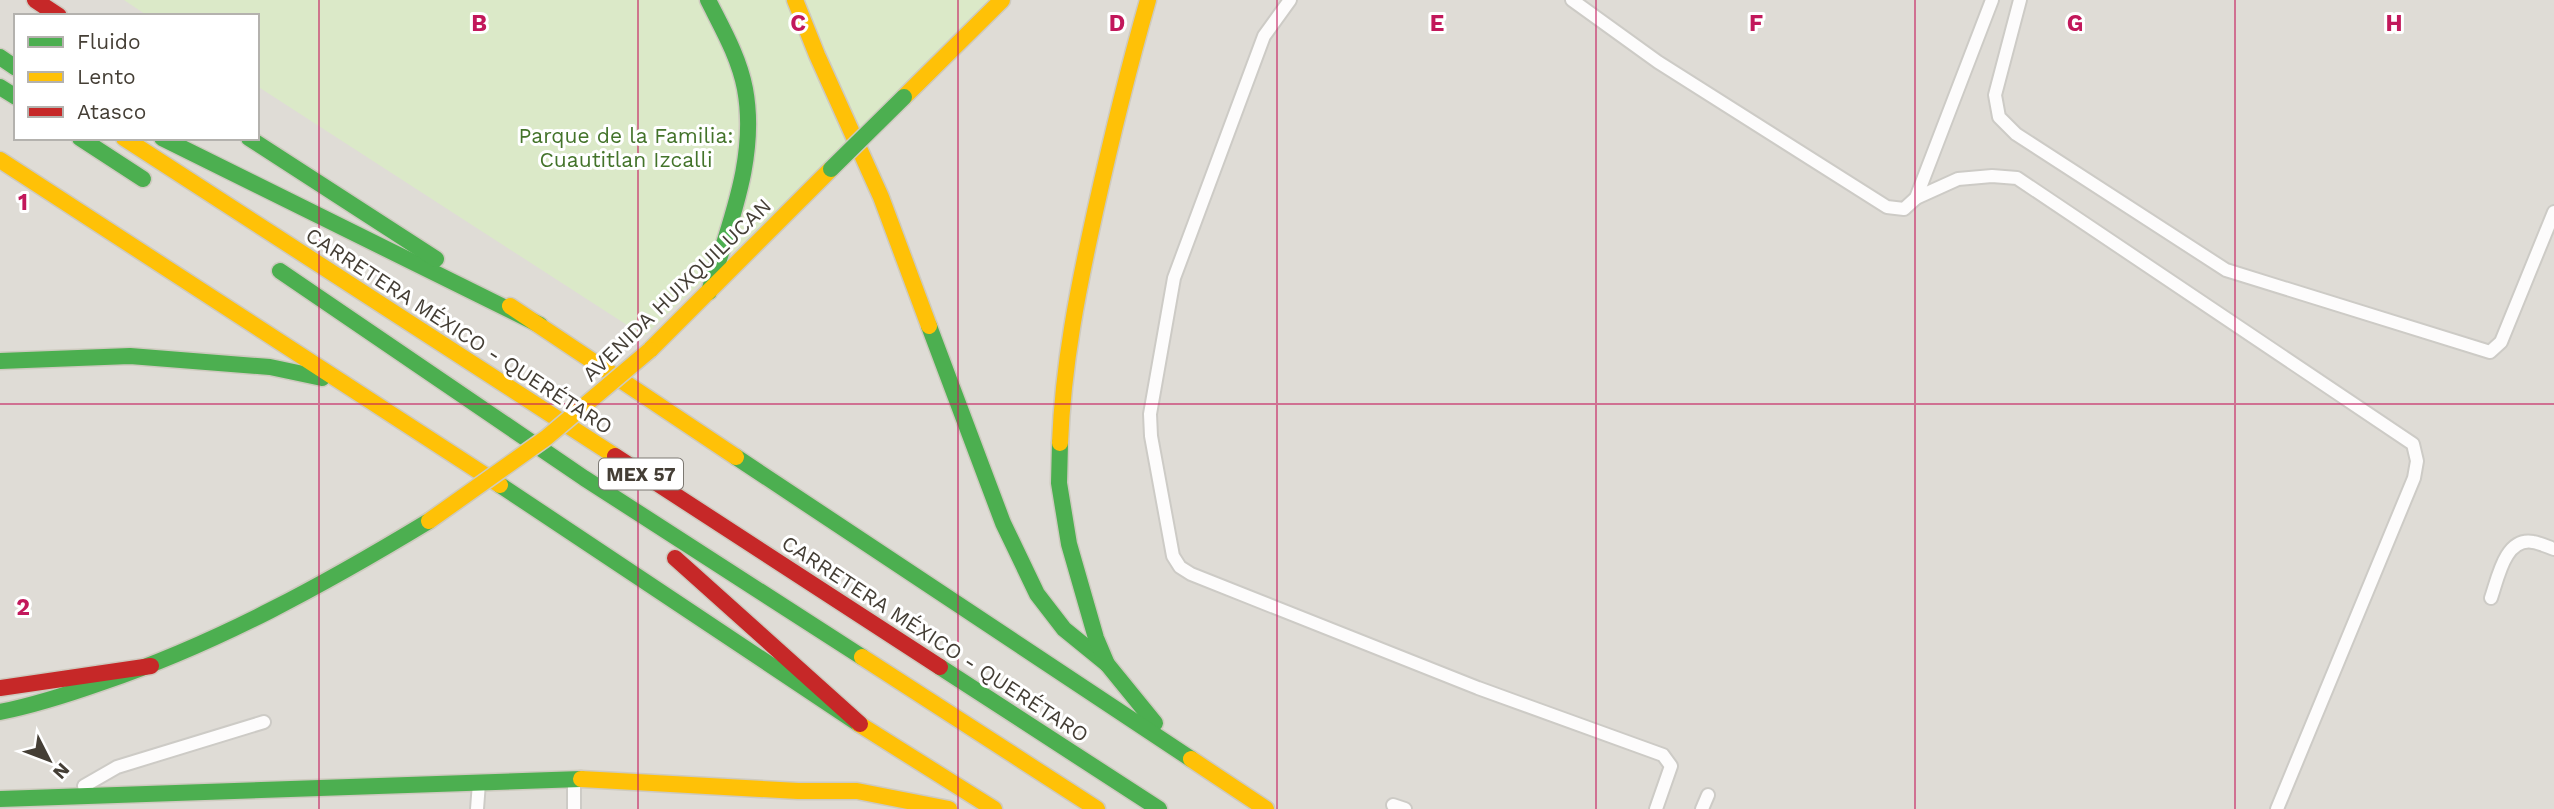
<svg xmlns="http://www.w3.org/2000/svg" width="2554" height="809" font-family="'Work Sans',sans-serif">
<rect width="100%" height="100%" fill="#efede8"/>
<path fill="#dfdcd6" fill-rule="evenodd" d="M0 0H2554V809H0ZM16 16H257V138H16Z"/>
<polygon fill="#dbe9c8" points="124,0 1001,0 644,336 257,86 257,16 148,16"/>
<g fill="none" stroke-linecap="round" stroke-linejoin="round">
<defs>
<g id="lane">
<polyline points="1290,0 1264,36 1174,278 1150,414 1151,436 1173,556 1180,567 1191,574 1478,688 1663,755 1671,766 1656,809"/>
<polyline points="1572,0 1658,62 1887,207 1904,209 1916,198 1992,0"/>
<polyline points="2020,0 1995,95 1999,117 2016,134 2226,270 2490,352 2501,342 2554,212"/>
<polyline points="1916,198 1958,179 1992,176 2017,178 2413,444 2417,461 2414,478 2277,809"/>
<path d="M2491 598C2498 578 2505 537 2533 542 2540 543 2548 547 2554 549"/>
<polyline points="84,786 117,767 264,722"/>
<polyline points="1393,805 1405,809"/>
<polyline points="477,809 479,783"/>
<polyline points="574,809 574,780"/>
<polyline points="1702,809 1708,795"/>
</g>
<g id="fast">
<path d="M708 0C722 28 739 57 745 89 758 159 728 226 709 292"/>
<polyline points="0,57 16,68"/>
<polyline points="0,87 16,97"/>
<polyline points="80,138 143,179"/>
<polyline points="162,138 540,325"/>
<polyline points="249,138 436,259"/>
<polyline points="280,271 584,478 862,657"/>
<polyline points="929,326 1003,523 1037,594 1064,629 1107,664"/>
<polyline points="0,361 130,356 270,367 322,378"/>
<polyline points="1060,443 1059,483 1069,544 1096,638 1107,664 1155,723"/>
<polyline points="736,457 1191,759"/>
<polyline points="500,485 859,724"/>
<polyline points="940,667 1159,809"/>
<path d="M0 712C35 705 69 694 103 682 218 643 325 584 429 521"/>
<polyline points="0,799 581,779"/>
</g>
<g id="slow">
<polyline points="795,0 817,55 881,197 929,326"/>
<polyline points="904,97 1002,0"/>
<polyline points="124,138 615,456"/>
<polyline points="0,160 500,485"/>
<polyline points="510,306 736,457"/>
<polyline points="650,350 831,169"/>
<path d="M1060 443C1063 364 1078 289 1095 212 1111 140 1128 70 1148 0"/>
<polyline points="862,657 1097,809"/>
<polyline points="859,724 994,809"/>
<polyline points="1191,759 1266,809"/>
<polyline points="581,779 798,791 857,791 949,809"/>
</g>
<g id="jam">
<polyline points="35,0 59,16"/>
<polyline points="615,456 940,667"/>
<polyline points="675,558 860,724"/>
<polyline points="0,688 151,666"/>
</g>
</defs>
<use href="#lane" stroke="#cdcbc6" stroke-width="16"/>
<use href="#fast" stroke="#cecabf" stroke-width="19"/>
<use href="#slow" stroke="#cecabf" stroke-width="19"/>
<use href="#jam" stroke="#cecabf" stroke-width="19"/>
<use href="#lane" stroke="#fdfcfc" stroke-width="12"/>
<use href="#fast" stroke="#4caf50" stroke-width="16"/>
<use href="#slow" stroke="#ffc107" stroke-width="16"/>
<use href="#jam" stroke="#c62828" stroke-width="16"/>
<defs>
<polyline id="fast-bridge" points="831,169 904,97"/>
<polyline id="slow-bridge" points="429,521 546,438 650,350"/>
</defs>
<use href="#fast-bridge" stroke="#cecabf" stroke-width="19" stroke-linecap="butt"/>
<use href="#slow-bridge" stroke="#cecabf" stroke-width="19" stroke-linecap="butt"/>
<use href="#fast-bridge" stroke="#4caf50" stroke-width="16"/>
<use href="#slow-bridge" stroke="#ffc107" stroke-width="16"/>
</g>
<path fill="none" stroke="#c2185b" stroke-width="2" stroke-opacity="0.55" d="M319 0V809M638 0V809M958 0V809M1277 0V809M1596 0V809M1915 0V809M2235 0V809M0 404H2554"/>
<g text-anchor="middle" stroke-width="6" stroke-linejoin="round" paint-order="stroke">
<rect fill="#fff" stroke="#7c7872" stroke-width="2" x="599" y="458.5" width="84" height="31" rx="5"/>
<g font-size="19" font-weight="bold" fill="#443e35">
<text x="641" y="481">MEX 57</text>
</g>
<g font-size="21" fill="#43732a" stroke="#fff">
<text x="626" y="143">Parque de la Familia:<tspan x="626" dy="24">Cuautitlan Izcalli</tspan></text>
</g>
<g font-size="21" fill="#443e35" stroke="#fff">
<text transform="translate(677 290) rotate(-44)" y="7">AVENIDA HUIXQUILUCAN</text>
<text transform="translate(459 331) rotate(33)" y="7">CARRETERA MÉXICO - QUERÉTARO</text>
<text transform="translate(935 639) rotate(33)" y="7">CARRETERA MÉXICO - QUERÉTARO</text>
</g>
</g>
<g font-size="23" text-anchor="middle" font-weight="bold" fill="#c2185b" stroke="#fff" stroke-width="6" stroke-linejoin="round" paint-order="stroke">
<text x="479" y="31">B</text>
<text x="798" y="31">C</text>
<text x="1117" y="31">D</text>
<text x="1437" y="31">E</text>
<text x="1756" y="31">F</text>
<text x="2075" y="31">G</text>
<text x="2394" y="31">H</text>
<text x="23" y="210">1</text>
<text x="23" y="615">2</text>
</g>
<rect x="14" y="14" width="245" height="126" fill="#ffffff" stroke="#b4b2ae" stroke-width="2"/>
<rect x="28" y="37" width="35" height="10" fill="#4caf50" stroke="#b4b2ae" stroke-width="2"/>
<text x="77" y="49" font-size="21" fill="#443e35">Fluido</text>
<rect x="28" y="72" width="35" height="10" fill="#ffc107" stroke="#b4b2ae" stroke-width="2"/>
<text x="77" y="84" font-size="21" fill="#443e35">Lento</text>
<rect x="28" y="107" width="35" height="10" fill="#c62828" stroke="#b4b2ae" stroke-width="2"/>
<text x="77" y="119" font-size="21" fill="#443e35">Atasco</text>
<g transform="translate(49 760) rotate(132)" stroke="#ffffff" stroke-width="5" paint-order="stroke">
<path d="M0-5L12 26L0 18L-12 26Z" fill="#443e35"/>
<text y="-10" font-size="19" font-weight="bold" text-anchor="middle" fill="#443e35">N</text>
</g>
</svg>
